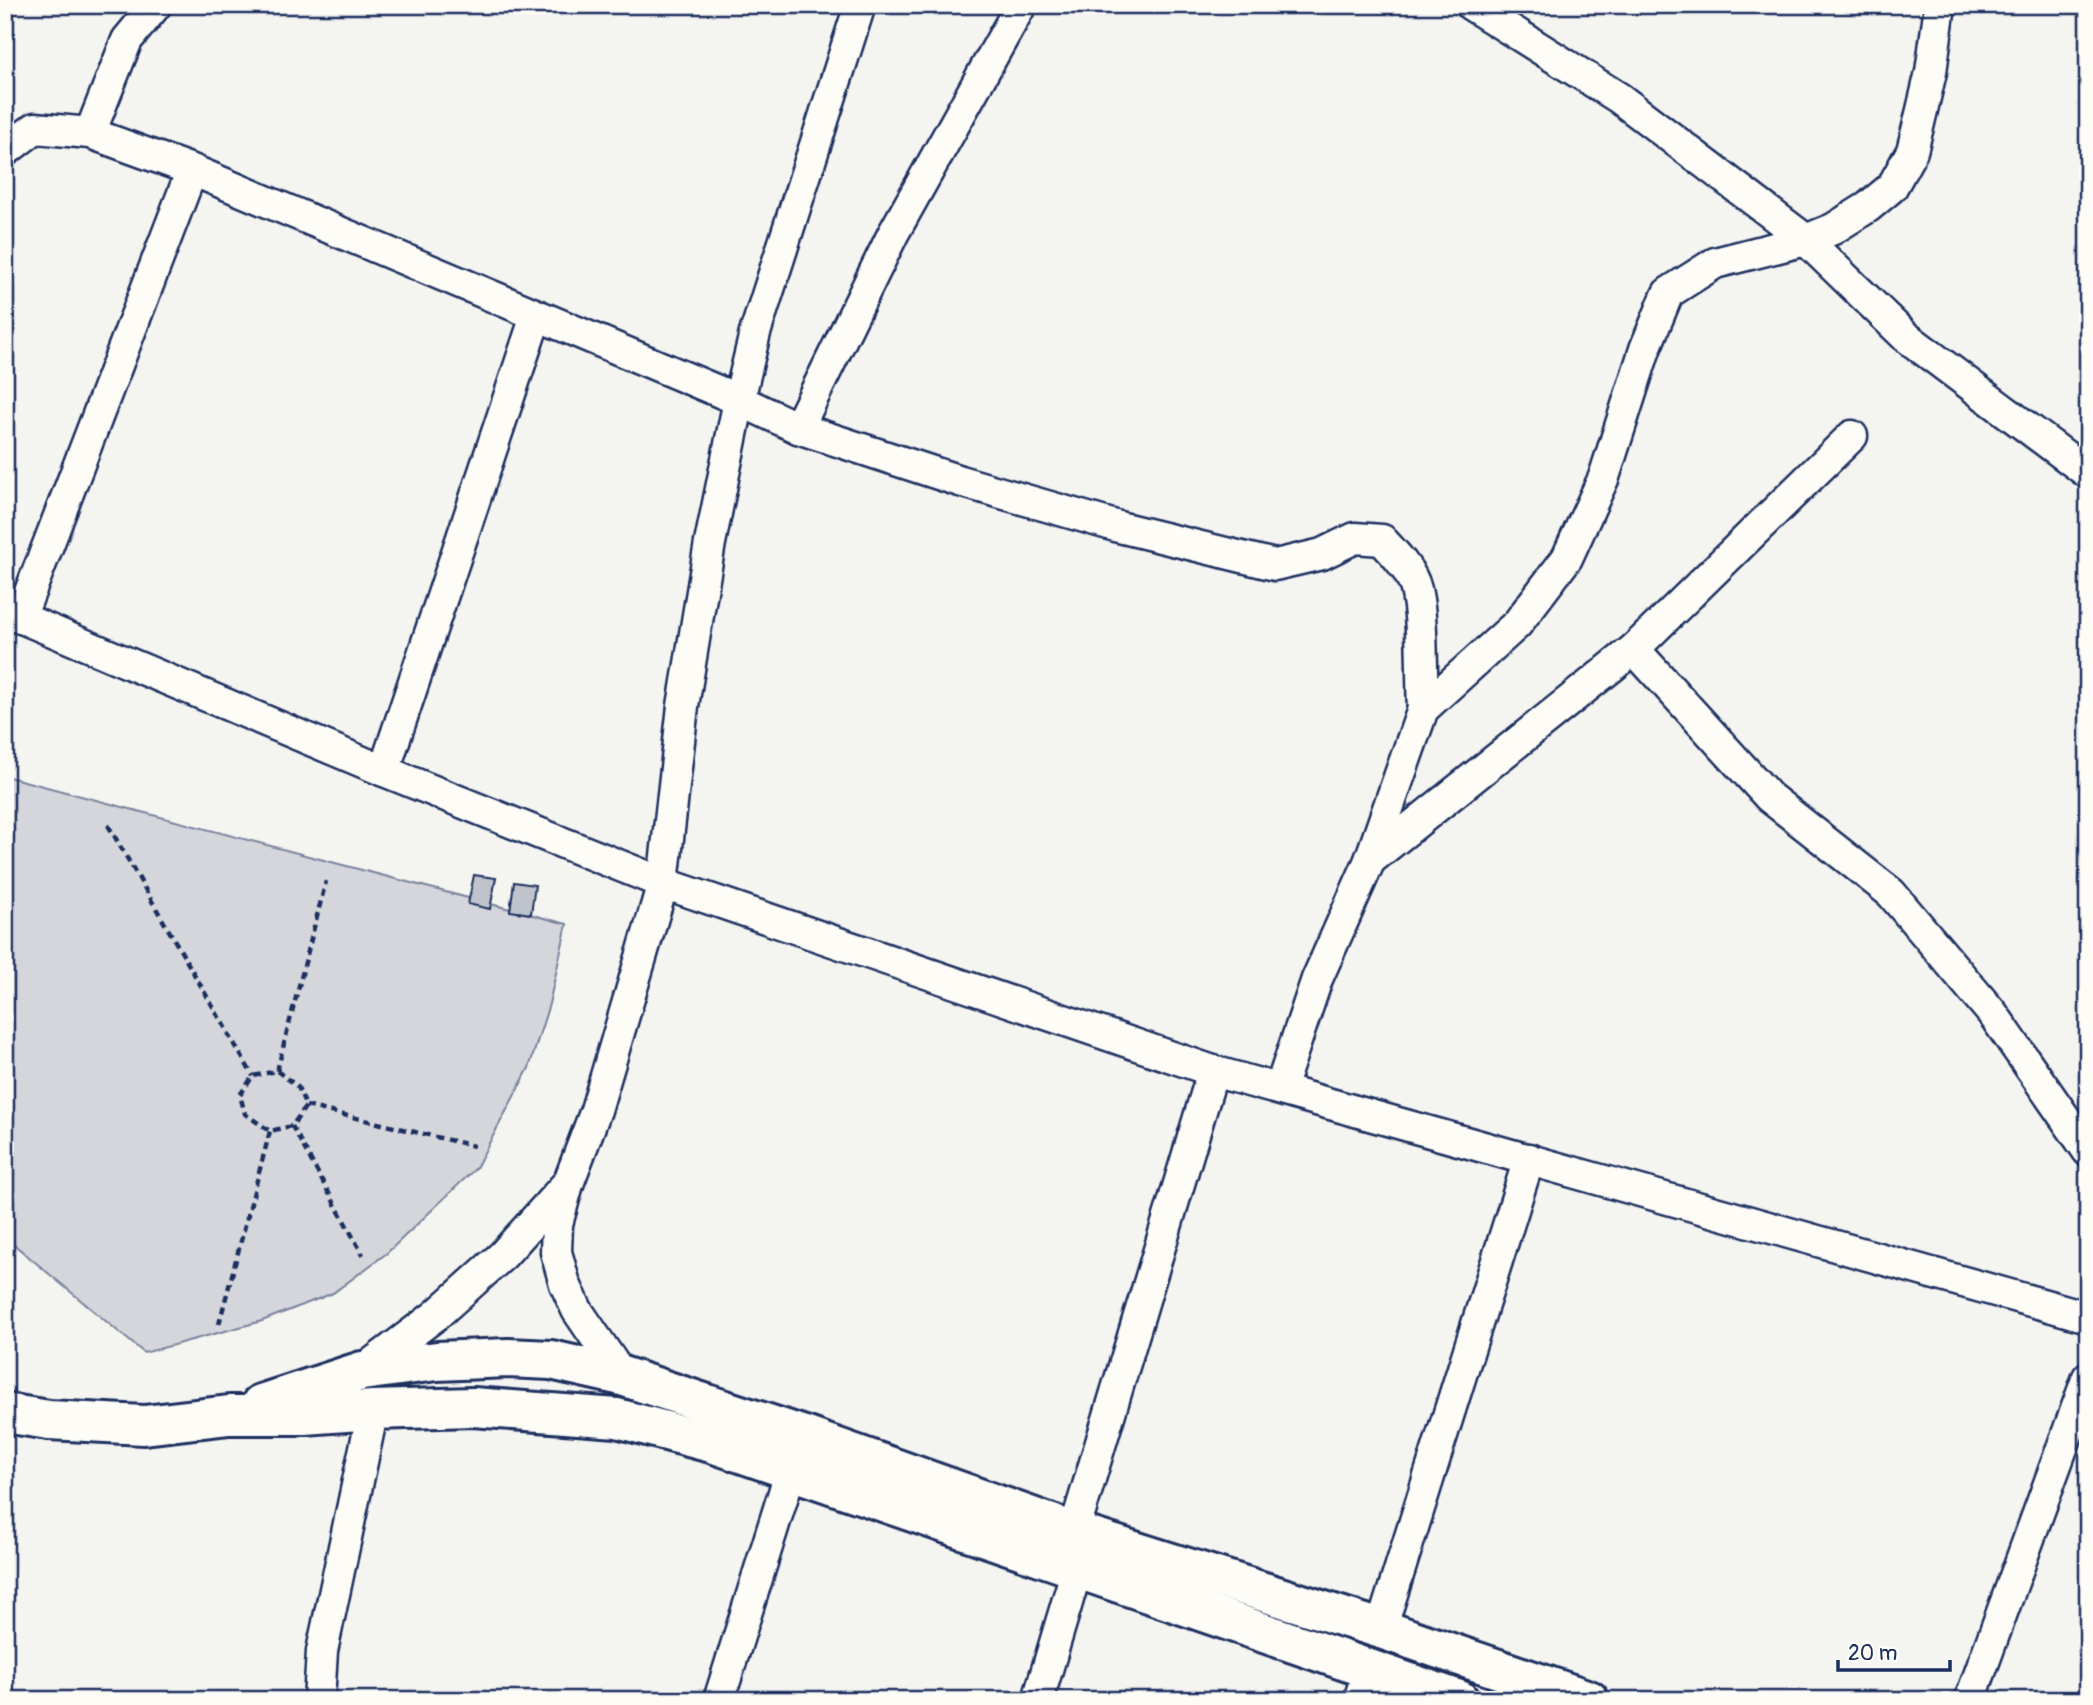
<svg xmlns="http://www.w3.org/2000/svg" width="2093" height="1705" font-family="Pangolin,sans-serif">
<rect width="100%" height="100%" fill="#f4f4f1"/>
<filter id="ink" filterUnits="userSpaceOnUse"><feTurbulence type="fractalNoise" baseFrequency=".0143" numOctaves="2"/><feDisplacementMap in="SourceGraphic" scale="14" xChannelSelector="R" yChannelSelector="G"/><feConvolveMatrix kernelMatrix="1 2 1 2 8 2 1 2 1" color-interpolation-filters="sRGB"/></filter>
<g filter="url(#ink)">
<polygon fill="#d4d6db" stroke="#78829c" stroke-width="2" points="5,776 567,924 549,1004 529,1068 476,1168 387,1253 333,1293 262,1321 144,1353 5,1237"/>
<g fill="#bfc3cc" stroke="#1b2f5e" stroke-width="2">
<polygon points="474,875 496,878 490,909 468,904"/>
<polygon points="514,882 535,885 531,914 510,911"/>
</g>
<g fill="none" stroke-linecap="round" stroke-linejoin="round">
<defs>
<g id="street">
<polyline points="1471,5 1619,98 1806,240 1905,336 2088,473"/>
<polyline points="90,133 127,40 156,5"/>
<path d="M5 151 35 128 90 133 192 170 739 400 798 428 960 481 1119 527 1275 565 1322 554 1355 538 1382 540C1394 553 1407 566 1414 583 1424 610 1421 678 1423 709"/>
<polyline points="798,428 893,234 1021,5"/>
<polyline points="5,611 384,771 663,883 1213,1071 2088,1317"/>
<polyline points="20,618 192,170"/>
<polyline points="1634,649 1852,436"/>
<polyline points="384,771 536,316"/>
<polyline points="1370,860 1634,649 1769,797 1891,893 1993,1014 2088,1151"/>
<polyline points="1280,1089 1317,979 1370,860 1423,709 1517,624 1567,558 1604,477 1645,349 1668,293 1715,263 1806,240 1833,229 1868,207 1892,187 1912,151 1919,123 1931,72 1940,5"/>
<polyline points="362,1371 435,1316 503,1255 565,1186"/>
<polyline points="622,1376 577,1310 565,1284 556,1252 557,1224 568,1184 596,1110 663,883 683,706 710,543 739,400 755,333 860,5"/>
<polyline points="1074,1532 1213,1071"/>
<polyline points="1381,1629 1529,1159"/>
<polyline points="319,1700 322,1651 373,1410"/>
<polyline points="719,1700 791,1470"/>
<polyline points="1038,1700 1077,1569"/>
<polyline points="1359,1700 1369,1670"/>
<polyline points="1970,1700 2088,1377"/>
</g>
<g id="primary">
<polyline points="261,1404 362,1371 437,1361 508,1358 551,1360 622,1376 801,1435 1074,1532 1381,1629 1589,1700"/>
<polyline points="5,1413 49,1420 144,1425 229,1415 304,1415 373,1410 473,1407 617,1418 715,1444 1459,1700"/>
</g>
</defs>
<use href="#street" stroke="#1b2f5e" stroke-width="35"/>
<use href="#primary" stroke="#1b2f5e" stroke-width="44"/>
<g stroke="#1b2f5e" stroke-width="4.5" stroke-dasharray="7 5" stroke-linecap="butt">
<polyline points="108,825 253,1076"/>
<polyline points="277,1071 326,881"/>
<polygon points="277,1071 298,1087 306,1106 292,1126 270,1131 245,1114 240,1095 253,1076"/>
<polyline points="306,1106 474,1146"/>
<polyline points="292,1126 363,1255"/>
<polyline points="219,1324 270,1131"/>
</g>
<use href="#street" stroke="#fdfcf7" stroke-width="30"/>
<use href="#primary" stroke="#fdfcf7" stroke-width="38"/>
</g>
</g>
<rect width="2093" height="1705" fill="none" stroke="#fdfcf7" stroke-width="28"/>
<rect x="14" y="14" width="2065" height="1677" fill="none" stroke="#1b2f5e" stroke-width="2.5" filter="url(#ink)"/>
<path d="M1838 1660v10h112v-10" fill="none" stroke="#1b2f5e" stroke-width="3.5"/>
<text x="1848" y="1660" font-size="21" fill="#1b2f5e" stroke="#fdfcf7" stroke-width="5" paint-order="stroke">20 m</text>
</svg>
